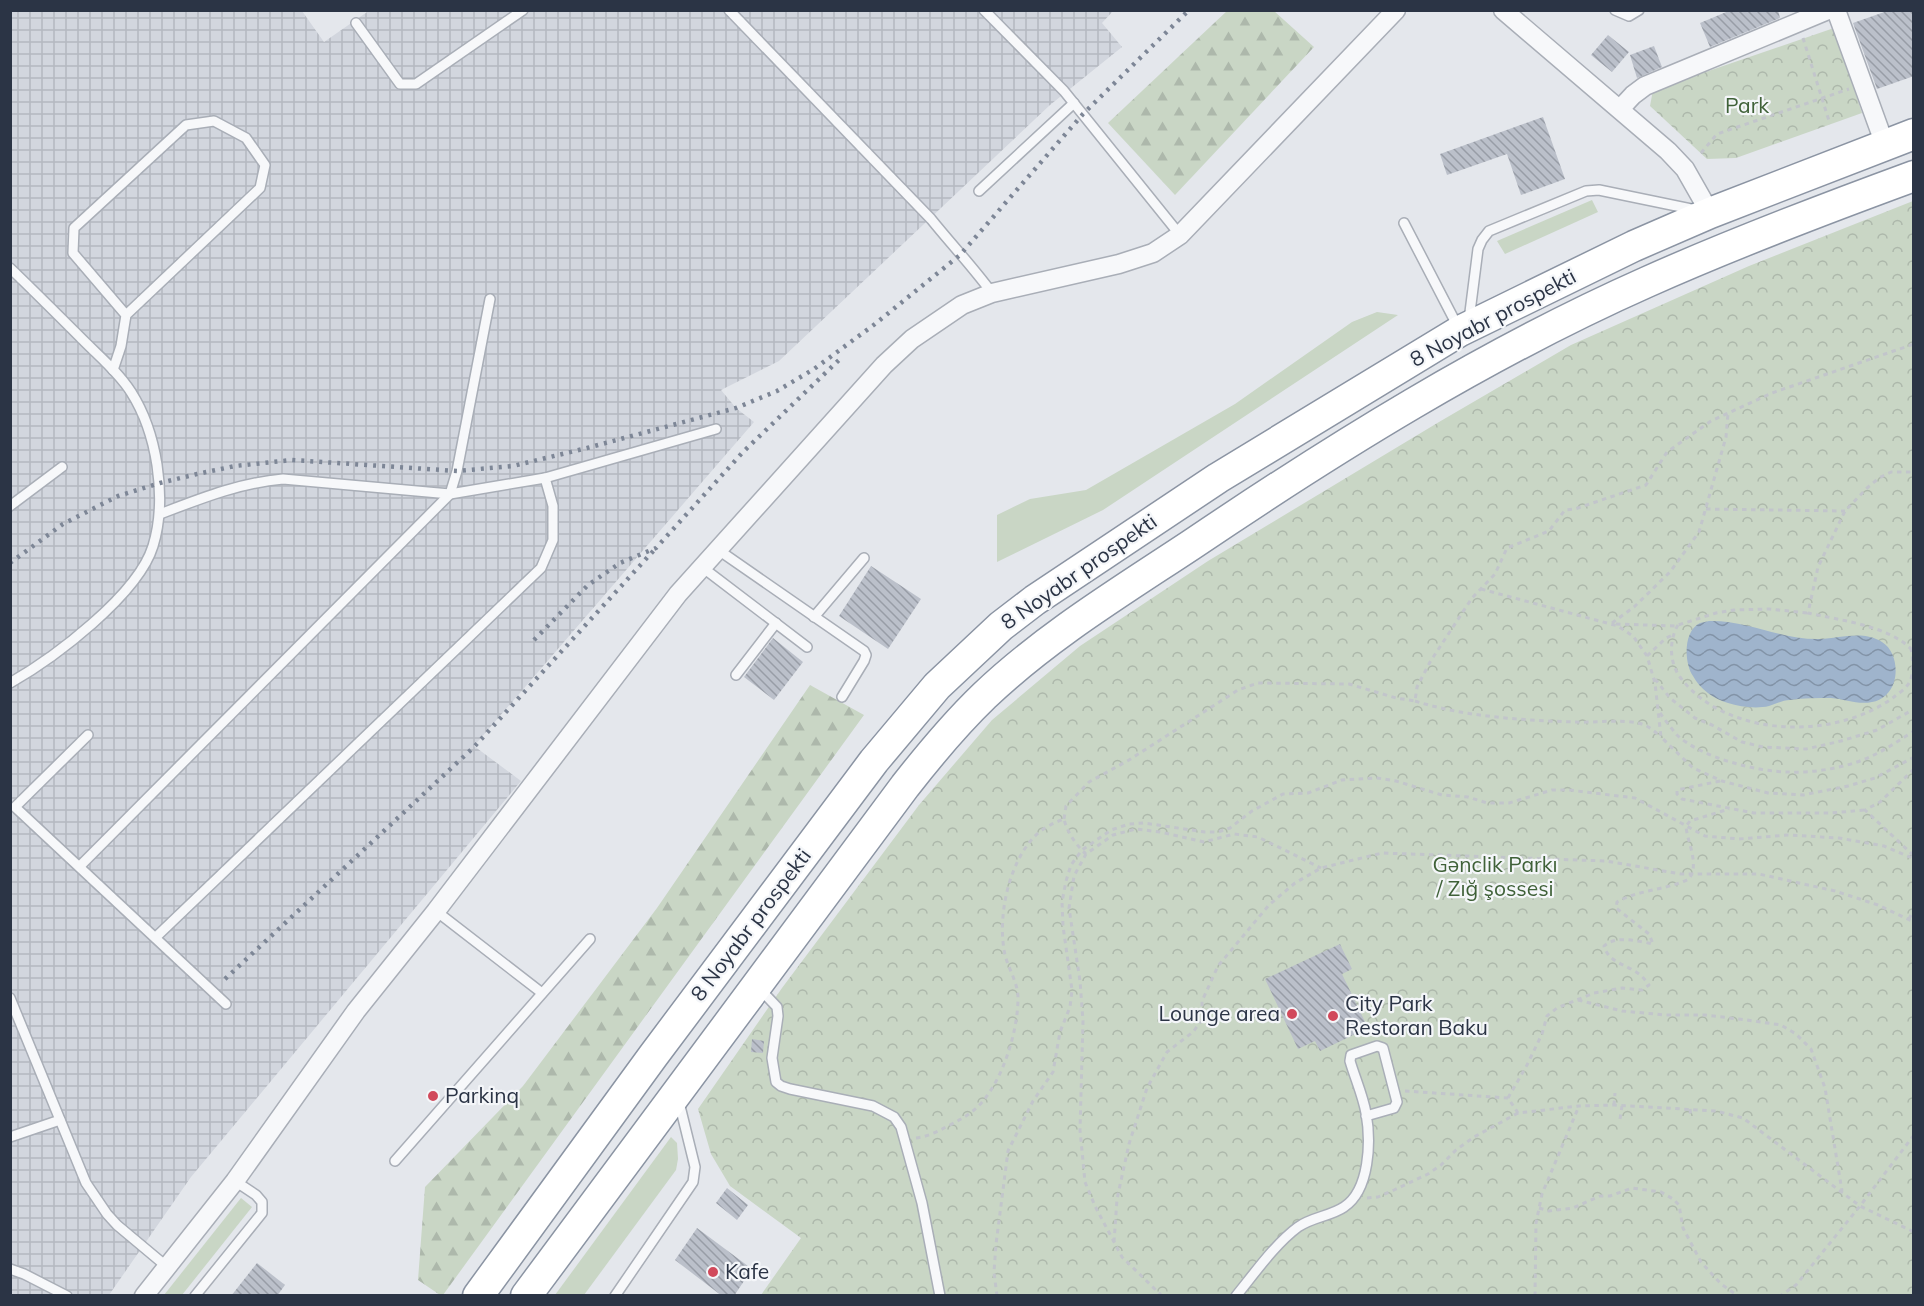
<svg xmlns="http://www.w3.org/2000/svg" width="1924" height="1306" font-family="Mulish,sans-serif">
<defs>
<pattern id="industrial-grid" width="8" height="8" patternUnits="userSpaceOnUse" patternTransform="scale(1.5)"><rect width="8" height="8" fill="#d2d6de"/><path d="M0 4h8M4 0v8" fill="none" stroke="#b4b8c0"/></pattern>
<pattern id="forest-firs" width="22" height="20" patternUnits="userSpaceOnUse" patternTransform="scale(1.5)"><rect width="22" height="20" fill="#c9d6c5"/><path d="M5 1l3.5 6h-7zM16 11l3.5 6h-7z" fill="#adb8ab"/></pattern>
<pattern id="park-crowns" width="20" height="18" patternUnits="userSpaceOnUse" patternTransform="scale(1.5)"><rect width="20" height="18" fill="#c9d6c5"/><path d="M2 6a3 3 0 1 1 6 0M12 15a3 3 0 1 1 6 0" fill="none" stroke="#adb8ab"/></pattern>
<pattern id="water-waves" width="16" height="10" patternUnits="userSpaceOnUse" patternTransform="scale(1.5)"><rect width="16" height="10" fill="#9fb4cc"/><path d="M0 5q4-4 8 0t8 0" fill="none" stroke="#8293a7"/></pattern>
<pattern id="building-back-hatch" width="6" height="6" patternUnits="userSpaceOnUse" patternTransform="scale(1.5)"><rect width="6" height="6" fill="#bbc0ca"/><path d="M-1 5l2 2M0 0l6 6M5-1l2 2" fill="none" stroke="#989da6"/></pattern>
</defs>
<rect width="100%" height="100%" fill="#e4e7ec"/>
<polygon fill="url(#industrial-grid)" points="370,10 1114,10 1102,23 1122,47 1050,105 779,361 721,390 736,408 754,422 474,746 521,781 191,1177 109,1295 11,1295 10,11 302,11 324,42"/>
<g fill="#c9d6c5">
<polygon points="1592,200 1598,212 1505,254 1497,241"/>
<polygon points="1377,312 1398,315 1103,510 997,562 997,515 1030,499 1086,490 1235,404 1352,322"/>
<polygon points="671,1137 677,1143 678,1159 676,1170 584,1295 555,1295"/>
<polygon points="241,1198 252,1207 182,1295 164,1295"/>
</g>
<g fill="url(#forest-firs)">
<polygon points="1228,10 1274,11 1314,47 1175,195 1108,123"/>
<polygon points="810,685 864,715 443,1295 440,1295 418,1280 425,1187 523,1086 657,908"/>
</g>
<g fill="url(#park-crowns)">
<polygon points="1834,28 1862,113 1736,158 1707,159 1650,106 1653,90"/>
<polygon points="1913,201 1913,1295 761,1295 801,1238 730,1186 711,1154 698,1109 782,988 919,805 992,720 1080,646 1208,561 1439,422 1571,345 1749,266"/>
</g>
<path fill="url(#water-waves)" d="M1709 621C1748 620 1781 640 1820 639 1840 638 1864 630 1882 642 1895 650 1898 669 1894 682 1891 692 1882 701 1872 702 1858 705 1845 699 1831 698 1818 698 1804 698 1790 700 1783 700 1776 704 1769 706 1757 709 1740 707 1728 703 1714 699 1700 689 1693 676 1684 663 1683 631 1700 623 1703 622 1706 622 1709 621Z"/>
<g fill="url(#building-back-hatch)">
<polygon points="1731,10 1778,10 1780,18 1710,47 1700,23"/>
<polygon points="1890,10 1914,10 1914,76 1877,89 1853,23"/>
<polygon points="1608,35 1629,52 1612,72 1591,55"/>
<polygon points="1654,46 1662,67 1637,78 1630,55"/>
<polygon points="1543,117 1565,179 1521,195 1507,154 1447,175 1440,154"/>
<polygon points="871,566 921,599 888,649 839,616"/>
<polygon points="773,638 803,662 774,700 744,677"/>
<polygon points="1340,944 1352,969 1342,974 1368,1028 1320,1051 1315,1041 1298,1049 1265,979"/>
<polygon points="752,1039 764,1041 763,1053 751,1052"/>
<polygon points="727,1188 748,1205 737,1220 716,1203"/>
<polygon points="697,1228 752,1269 734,1296 722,1296 675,1260"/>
<polygon points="257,1263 285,1285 277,1296 231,1296"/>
</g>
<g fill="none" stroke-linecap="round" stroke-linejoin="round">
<defs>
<g id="service">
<path d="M729 10 931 219C951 244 973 267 992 293"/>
<polyline points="984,10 1064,91 1180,235"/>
<polyline points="1615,10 1629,16 1639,10"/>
<polyline points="356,23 400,84 416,84 523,10"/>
<polyline points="979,191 1074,103"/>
<polyline points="1404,223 1458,327"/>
<path d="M10 268C35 292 60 317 85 342 101 358 119 373 131 392 145 414 153 439 157 465 161 492 161 520 153 546 138 595 54 658 10 683"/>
<polyline points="1469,320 1478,249 1482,240 1489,231 1586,191 1599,190 1696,210"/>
<polyline points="113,370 121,346 126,315 260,188 265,165 246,138 214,121 186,125 74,228 73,253 126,315"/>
<polyline points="10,506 62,467"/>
<path d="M160 514C202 498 239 483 283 479L450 494 545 478 716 429"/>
<polyline points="717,549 864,651 866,655 864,661 842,697"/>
<polyline points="702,567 807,647"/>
<polyline points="814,617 864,558"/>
<polyline points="736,675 776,623"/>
<polyline points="88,735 15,807 226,1004"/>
<polyline points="80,866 450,494 457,471 490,299"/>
<polyline points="436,911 542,993"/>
<polyline points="156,937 541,568 553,540 553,506 545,478"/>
<polyline points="759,988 777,1007 778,1016 772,1058 776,1082 781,1086 790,1089 873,1106 894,1117 901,1127 922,1203 940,1296"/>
<polyline points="10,998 86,1183 107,1214 117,1225 166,1266"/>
<polyline points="10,1137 60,1120"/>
<polyline points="395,1161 590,939"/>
<polyline points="10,1269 24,1274 67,1296"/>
<polyline points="195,1296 262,1213 262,1202 256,1195 235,1181"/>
<polyline points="615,1296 693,1182 695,1167 679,1102"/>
<path d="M1236 1296C1254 1274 1275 1244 1298 1227 1312 1217 1331 1216 1344 1207 1370 1190 1371 1141 1366 1113 1363 1096 1355 1078 1350 1061L1351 1055 1377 1046 1383 1048 1397 1102 1394 1108 1366 1116"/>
</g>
<g id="minor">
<polyline points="1503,10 1668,151 1685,169 1710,213"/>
<polyline points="1836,10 1885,145"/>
<polyline points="1620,109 1633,95 1645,86 1828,10"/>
<polyline points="144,1296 235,1181 356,1011 436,911 678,594 884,365 912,339 962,305 992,293 1119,264 1153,253 1180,235 1396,10"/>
</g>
<g id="trunk">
<polyline points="478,1296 653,1056 874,761 937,686 1001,626 1035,600 1218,478 1460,331 1634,246 1710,213 1914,134"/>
<path d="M526 1296 905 786C930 754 955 724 984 696 1046 637 1120 592 1191 545 1336 447 1487 353 1647 282 1734 243 1824 209 1914 176"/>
</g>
</defs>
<use href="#service" stroke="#a9aeb7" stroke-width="12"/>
<use href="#minor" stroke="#a9aeb7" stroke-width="21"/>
<use href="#trunk" stroke="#8b94a3" stroke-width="33"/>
<g stroke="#c2c5cb" stroke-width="3" stroke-dasharray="4.5 4.5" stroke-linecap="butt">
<polyline points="1803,38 1830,124"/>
<polyline points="1701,153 1717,134 1849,89"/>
<polyline points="1706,509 1845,511"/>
<polyline points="1481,589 1618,626 1633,636 1647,656 1655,683 1661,737 1693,768 1722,781 1768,793 1803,795 1848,786 1875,778 1914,757"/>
<polyline points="1612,623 1634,607 1670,572 1699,532 1726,437 1728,413"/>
<polyline points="1616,624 1675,626 1716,613 1734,610 1769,609 1808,613"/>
<path d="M1678 625C1669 640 1669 662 1680 677 1695 697 1715 710 1739 718 1788 735 1852 728 1894 697 1899 693 1907 688 1910 681 1914 672 1913 659 1911 649"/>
<path d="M1912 650C1890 626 1839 620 1808 613L1818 567 1845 511 1867 488 1879 478 1891 472H1914"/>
<polyline points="1647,656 1666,638 1673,635"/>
<polyline points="1655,679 1670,698 1695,718 1712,725 1742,742 1763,747 1806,749 1841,741 1877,730 1914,709"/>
<path d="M1415 701C1466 717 1520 720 1574 722 1594 723 1619 719 1638 723 1648 725 1654 731 1661 737"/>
<path d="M1660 713C1665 720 1671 728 1677 735 1700 757 1757 772 1789 772 1811 773 1836 769 1857 762 1878 755 1895 743 1914 731"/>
<polyline points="1914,769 1880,802 1865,810 1914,856"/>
<polyline points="1720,781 1677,790 1677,794 1682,799 1754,813 1831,813 1865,810"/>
<polyline points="1064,819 1066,806 1089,782 1129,760 1238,690 1258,683 1349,684 1396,698 1415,701 1417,687 1430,662 1472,598 1495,574 1507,548 1549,531 1565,510 1575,509 1646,485 1667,452 1711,421 1772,393 1914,344"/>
<polyline points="1909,919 1914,909"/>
<polyline points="1578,1000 1622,1011 1666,1015 1705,1015 1747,1020 1781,1025 1796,1034 1811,1049 1825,1088 1842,1191"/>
<polyline points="1405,1091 1508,1098 1518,1113 1579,1106 1614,1105 1716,1111 1743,1118 1860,1206 1796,1285 1780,1296"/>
<path d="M1508 1098 1527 1065 1542 1034 1547 1016 1557 1008 1594 993 1622 988 1642 990 1649 985C1646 981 1643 977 1639 974 1627 965 1608 962 1604 946 1616 935 1638 941 1653 944L1649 934 1616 908 1617 902C1637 890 1667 890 1689 879 1700 864 1687 842 1686 826L1690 821 1729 809"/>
<polyline points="1614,1105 1615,1093"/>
<polyline points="1690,1109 1691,1118"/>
<polyline points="1620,1119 1622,1106"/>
<polyline points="1914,1135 1860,1206 1914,1232"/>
<path d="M916 1138C926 1137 937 1132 946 1127 960 1120 973 1113 983 1101 1004 1076 1018 1030 1018 998 1018 983 1009 970 1005 955 997 918 1008 866 1033 838 1041 829 1053 823 1064 819 1067 832 1076 845 1086 854"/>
<polyline points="1367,1198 1378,1197 1394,1190 1428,1174 1441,1165 1456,1150 1474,1137 1518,1113"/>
<polyline points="1539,1208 1549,1211 1573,1208 1600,1196 1610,1196 1632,1188 1661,1192 1673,1199 1679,1205 1683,1228 1701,1262 1721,1284 1738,1296"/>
<polyline points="1114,1242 1117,1199 1129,1144 1147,1088 1167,1052 1193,1032 1202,1020 1202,1001 1218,966 1269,905 1295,883 1321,868 1382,853 1606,861 1681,874 1759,874 1835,891 1878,905 1914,922"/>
<polyline points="997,1296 994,1272 996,1244 1008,1151 1033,1101 1053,1072 1060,1032 1070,1007 1072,990 1063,926 1062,902 1066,881 1071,865 1082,850 1111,830 1129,824 1144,823 1205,832 1218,832 1230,828 1252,811 1283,794 1308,793 1342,780 1377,778 1396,781 1442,795 1468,797 1487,803 1509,803 1552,790 1569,790 1635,798 1705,836 1739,839 1788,835 1839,838 1884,846 1910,857 1914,860"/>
<polyline points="1162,1296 1122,1257 1095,1206 1085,1182 1080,1130 1083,1021 1080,981 1069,908 1074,876 1086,854 1113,835 1136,829 1160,832 1204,842 1234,834 1258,837 1321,868"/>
<polyline points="1535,1296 1536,1223 1542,1194 1579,1106"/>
</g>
<use href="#service" stroke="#f7f8fa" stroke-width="9"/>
<use href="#minor" stroke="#f7f8fa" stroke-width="18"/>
<use href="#trunk" stroke="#fff" stroke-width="30"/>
<g stroke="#7d8696" stroke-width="4.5" stroke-dasharray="3 6" stroke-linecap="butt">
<polyline points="10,563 63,524 118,496 160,483 197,474 235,466 292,460 457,471 513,466 587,448 736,408 777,391 814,369 875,324 960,255 1083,114 1189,10"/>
<polyline points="534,640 588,585 620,563 656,548 743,452 841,358"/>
<polyline points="225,979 474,747 656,548"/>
</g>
</g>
<g fill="#d1495b" stroke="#f4f6f9" stroke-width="2">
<circle cx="1292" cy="1014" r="6"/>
<circle cx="1333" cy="1016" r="6"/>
<circle cx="433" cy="1096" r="6"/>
<circle cx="713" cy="1272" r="6"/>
</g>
<g text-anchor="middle" stroke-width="4.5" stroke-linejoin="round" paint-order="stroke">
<g font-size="21" fill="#3f6138" stroke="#f4f6f9">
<text x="1747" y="113">Park</text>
<text x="1495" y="872">Gənclik Parkı<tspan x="1495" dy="24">/ Zığ şossesi</tspan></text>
</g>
<g font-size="21" fill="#2b3445" stroke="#f4f6f9">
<text transform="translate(1493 318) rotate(-28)" y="7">8 Noyabr prospekti</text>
<text transform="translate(1079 572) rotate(-35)" y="7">8 Noyabr prospekti</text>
<text transform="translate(751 925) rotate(-53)" y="7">8 Noyabr prospekti</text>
</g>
<g font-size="21" fill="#2b3445" stroke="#f4f6f9" text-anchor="start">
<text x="1345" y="1011">City Park<tspan x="1345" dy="24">Restoran Baku</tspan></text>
<text x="1280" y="1021" text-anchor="end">Lounge area</text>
<text x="445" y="1103">Parkinq</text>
<text x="725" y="1279">Kafe</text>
</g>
</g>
<rect width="1924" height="1306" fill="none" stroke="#2b3445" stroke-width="24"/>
</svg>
